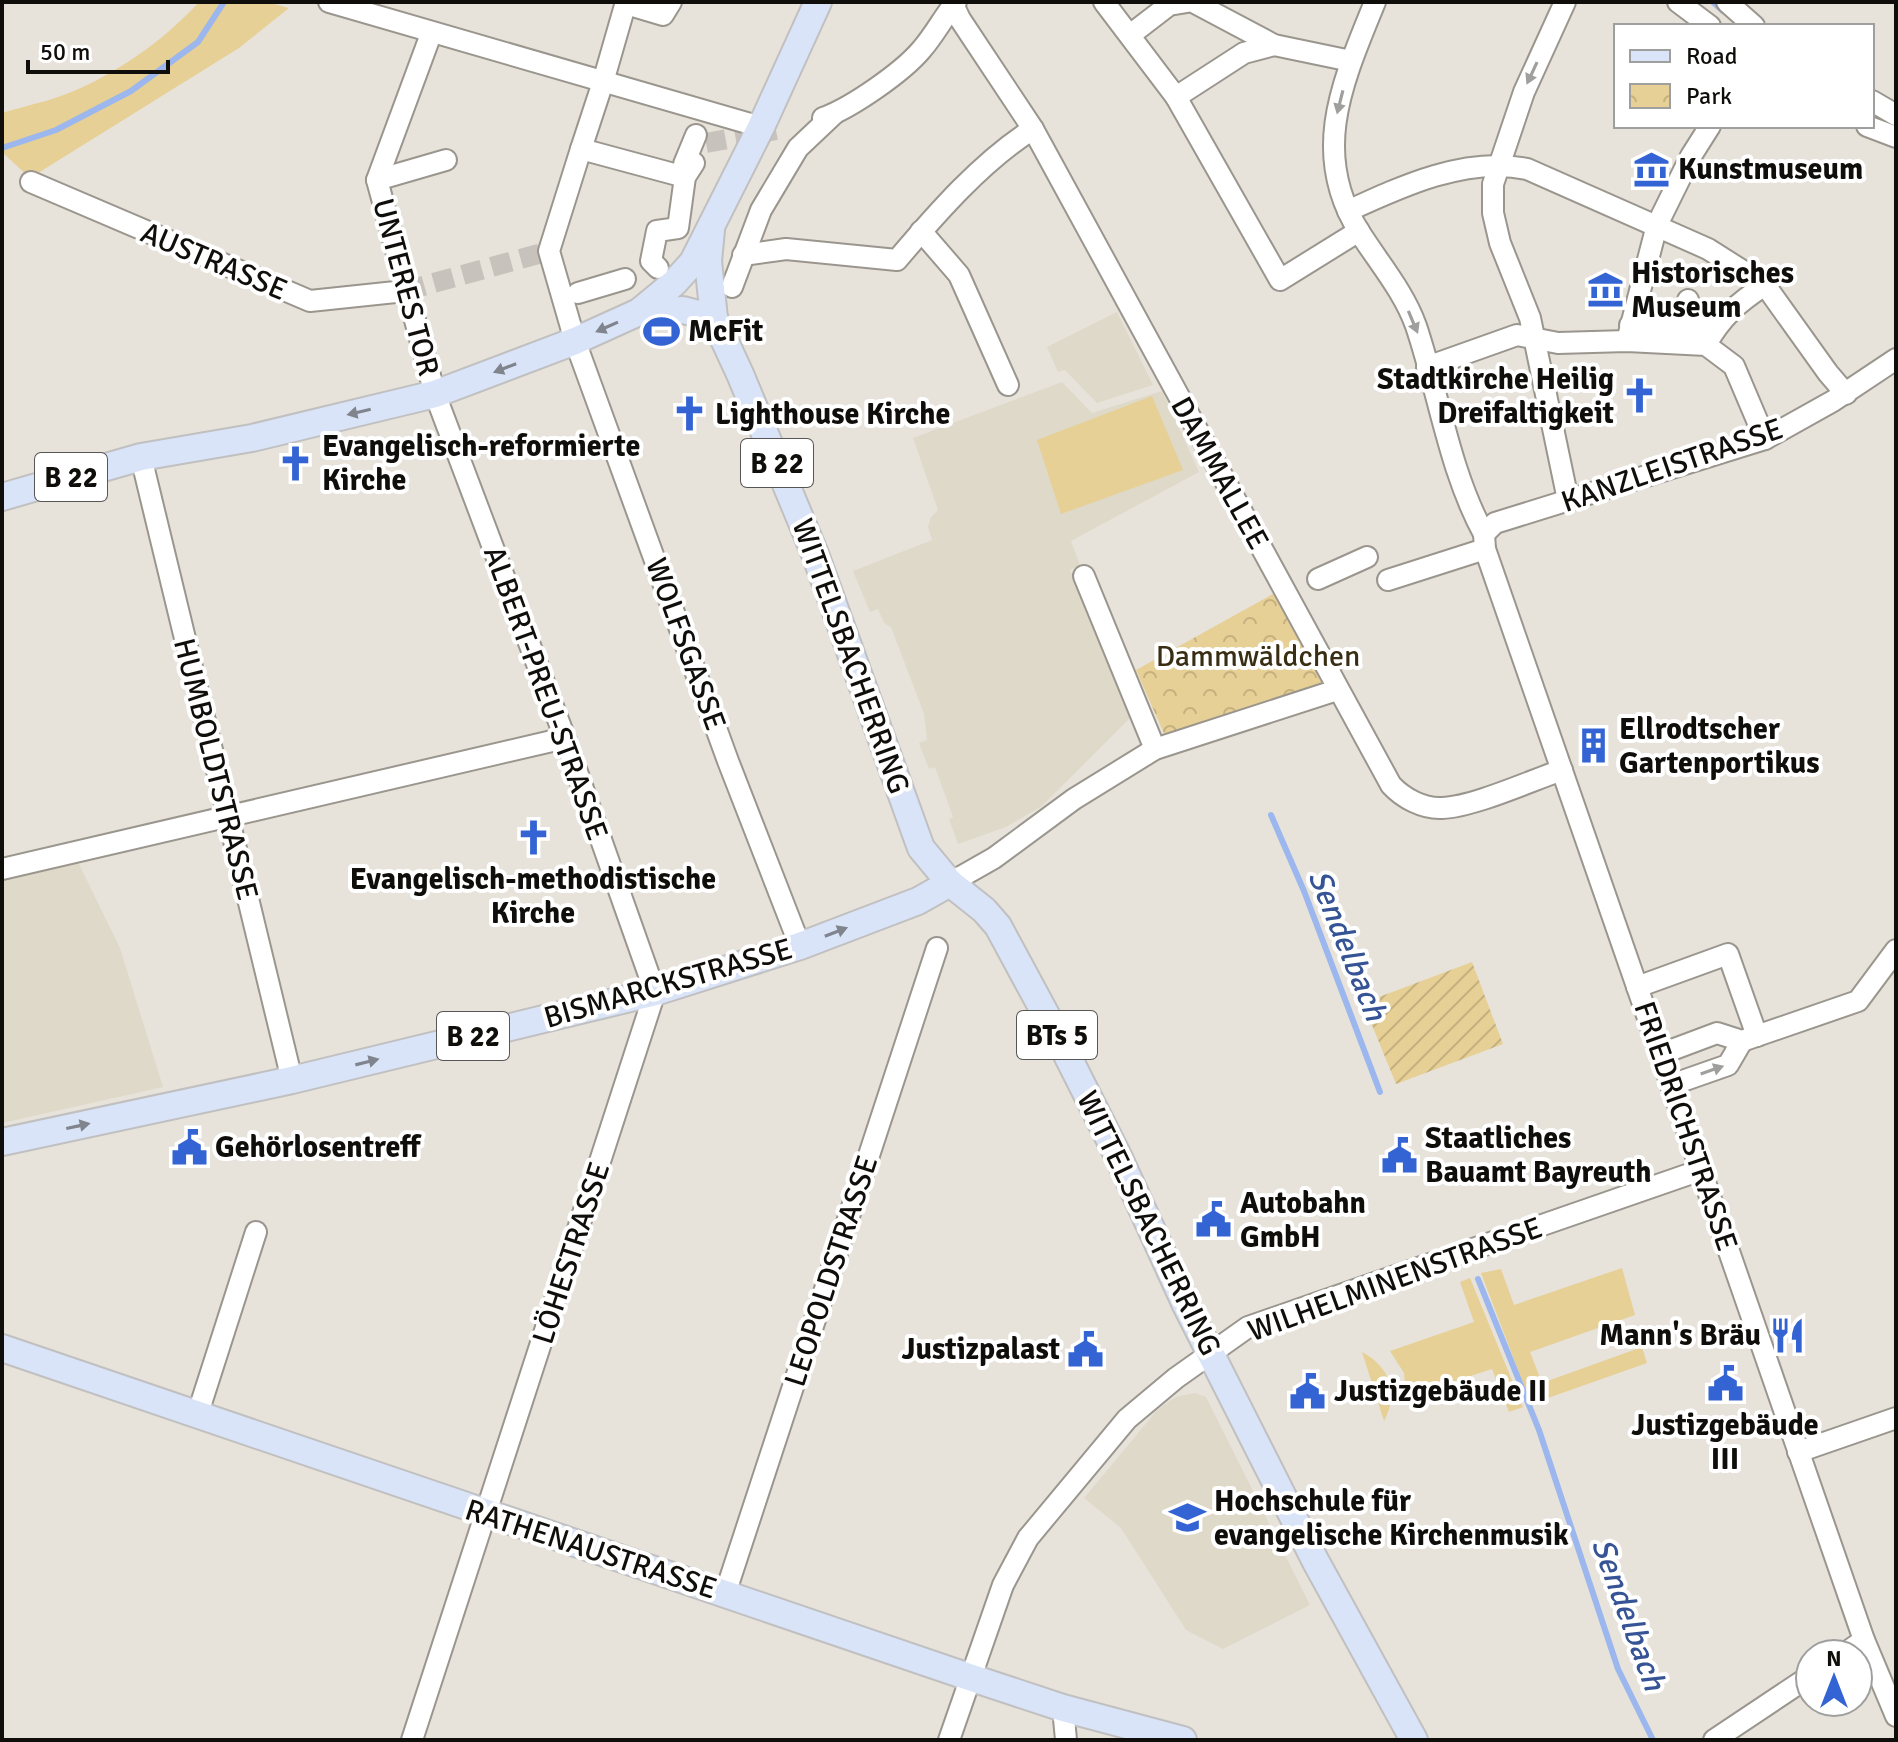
<svg xmlns="http://www.w3.org/2000/svg" width="1898" height="1742" font-family="Signika,sans-serif">
<defs>
<pattern id="park-crowns" width="20" height="18" patternUnits="userSpaceOnUse" patternTransform="scale(2)"><rect width="20" height="18" fill="#e7d095"/><path d="M2 6a3 3 0 1 1 6 0M12 15a3 3 0 1 1 6 0" fill="none" stroke="#c5b17f"/></pattern>
<pattern id="garden-furrows" width="10" height="10" patternUnits="userSpaceOnUse" patternTransform="scale(2)"><rect width="10" height="10" fill="#e7d095"/><path d="M-1 1l2-2M0 10L10 0M9 11l2-2" fill="none" stroke="#c5b17f"/></pattern>
</defs>
<rect width="100%" height="100%" fill="#e7e3db"/>
<g fill="#dfd9c9">
<polygon points="1117,312 1153,385 1097,403 1065,370 1058,372 1047,347"/>
<polygon points="1062,382 1092,413 1162,391 1199,472 1071,541 1080,565 1070,570 1130,718 1042,806 1006,827 958,844 949,819 953,817 935,767 929,769 919,743 927,740 924,714 891,627 884,623 878,609 870,612 853,571 932,540 928,527 931,517 938,510 913,438"/>
<polygon points="75,856 120,948 163,1087 2,1123 2,873"/>
<polygon points="1195,1393 1206,1397 1310,1605 1223,1649 1186,1630 1121,1528 1084,1498 1158,1409 1176,1397"/>
</g>
<g fill="#e7d095">
<path d="M199 2H267L289 8 239 48 30 178 2 152V113C29 105 59 99 85 86 127 66 167 37 199 2Z"/>
<polygon points="1152,396 1183,470 1061,514 1037,440"/>
<polygon points="1622,1268 1635,1315 1530,1352 1542,1383 1642,1347 1647,1363 1531,1404 1481,1273 1501,1269 1514,1305"/>
<polygon points="1470,1278 1523,1407 1509,1412 1492,1369 1406,1397 1404,1373 1390,1351 1474,1322 1460,1282"/>
<path d="M1362 1352C1390 1367 1399 1393 1384 1421Z"/>
</g>
<polygon fill="url(#park-crowns)" points="1280,590 1326,684 1166,738 1136,670"/>
<polygon fill="url(#garden-furrows)" points="1472,962 1503,1044 1396,1084 1363,1003"/>
<g fill="none" stroke-linecap="round" stroke-linejoin="round">
<g stroke="#9cb7ed" stroke-width="6">
<polyline points="1713,2 1723,11"/>
<polyline points="1872,115 1891,122"/>
<polyline points="2,148 56,130 131,91 198,42 224,2"/>
<polyline points="1271,815 1304,891 1380,1092"/>
<polyline points="1478,1279 1539,1430 1618,1669 1653,1740"/>
</g>
<g stroke="#c7c3bc" stroke-width="20" stroke-dasharray="20 10" stroke-linecap="butt">
<polyline points="706,143 776,130"/>
<polyline points="405,291 549,251"/>
</g>
<defs>
<g id="minor">
<polyline points="329,2 761,127"/>
<path d="M952 2 960 19 1033 129 1391 785C1403 798 1423 809 1442 808 1473 807 1530 781 1562 770"/>
<polyline points="1104,2 1176,97 1280,280 1359,231"/>
<polyline points="1193,2 1274,45 1351,61"/>
<path d="M1375 2C1343 81 1309 153 1360 233 1379 263 1404 292 1416 326 1439 394 1449 470 1484 534L1485 549 1864 1640 1896 1716"/>
<polyline points="1565,2 1524,92 1493,184 1493,213 1500,243 1530,318 1568,500"/>
<polyline points="1678,2 1710,26"/>
<polyline points="1727,2 1754,26"/>
<polyline points="626,4 663,15 671,2"/>
<polyline points="1130,35 1169,5 1187,2"/>
<polyline points="1176,97 1244,53 1274,45"/>
<polyline points="1872,101 1896,115"/>
<path d="M823 118C851 108 903 72 922 49 935 34 944 16 956 2"/>
<polyline points="1867,126 1896,137"/>
<polyline points="581,149 603,82 626,2"/>
<polyline points="691,167 684,164 696,135"/>
<polyline points="685,177 581,149 549,251 575,341 728,761 800,946"/>
<polyline points="377,180 446,160"/>
<polyline points="31,182 310,301 405,291"/>
<path d="M1348 211C1402 186 1467 156 1527 169L1708 249 1765 285 1828 373 1846 394"/>
<polyline points="921,231 959,275 1008,385"/>
<path d="M743 255 786 249 897 260C936 214 982 161 1033 129"/>
<polyline points="658,268 651,261 657,231 678,228 685,177 694,163"/>
<polyline points="732,287 761,210 798,148 834,114"/>
<polyline points="578,293 625,279"/>
<polyline points="1684,324 1684,311 1688,300"/>
<polyline points="1630,325 1684,324 1716,328"/>
<polyline points="1627,341 1657,225 1691,156 1710,126"/>
<path d="M1706 345C1721 317 1739 302 1765 285"/>
<polyline points="1427,367 1517,335 1558,343 1627,341 1706,345 1734,366 1765,439"/>
<polyline points="141,457 292,1080"/>
<polyline points="1484,534 1495,523 1765,439 1833,401 1896,359"/>
<polyline points="1084,576 1155,749"/>
<polyline points="1318,579 1367,557"/>
<polyline points="1388,580 1485,549"/>
<polyline points="2,869 565,738"/>
<polyline points="950,883 994,858 1074,799 1155,749 1337,690"/>
<polyline points="1637,987 1728,954 1757,1036"/>
<polyline points="1661,1054 1717,1033 1742,1041 1858,1001 1896,950"/>
<polyline points="1671,1085 1728,1065 1742,1041"/>
<polyline points="197,1416 256,1232"/>
<polyline points="1798,1452 1896,1418"/>
<polyline points="725,1594 937,948"/>
<polyline points="1844,1654 1864,1640"/>
<polyline points="1063,1708 1066,1740"/>
<polyline points="412,1740 655,992 565,738 435,394 383,202 377,180 431,34"/>
<polyline points="949,1740 1003,1585 1028,1538 1127,1419 1176,1378 1248,1327 1701,1170"/>
<polyline points="1714,1740 1810,1676"/>
</g>
<g id="major">
<polyline points="711,230 708,261 714,318 740,374 815,554 921,848 950,883 984,910 998,926 1059,1039 1118,1156 1186,1305 1316,1562 1414,1740"/>
<polyline points="639,312 683,310 714,318"/>
<polyline points="2,497 141,457 252,438 435,394 575,341 639,312 674,283 693,262 761,127 818,2"/>
<polyline points="2,1142 292,1080 655,992 800,946 918,901 950,883"/>
<polyline points="2,1348 969,1677 1063,1708 1183,1740"/>
</g>
</defs>
<use href="#minor" stroke="#9a968e" stroke-width="24"/>
<use href="#major" stroke="#c1c0c0" stroke-width="30"/>
<use href="#minor" stroke="#fff" stroke-width="20"/>
<use href="#major" stroke="#dae4f8" stroke-width="26"/>
</g>
<defs><path id="oneway-solid" d="M-6-.8H1V-3.2L6.5 0L1 3.2V.8H-6Z" transform="scale(2)"/></defs>
<g fill="#9f9f9d">
<use href="#oneway-solid" transform="translate(1532 73) rotate(115)"/>
<use href="#oneway-solid" transform="translate(1340 102) rotate(104)"/>
<use href="#oneway-solid" transform="translate(1413 322) rotate(67)"/>
<use href="#oneway-solid" transform="translate(1712 1070) rotate(-19)"/>
</g>
<g fill="#7f848d">
<use href="#oneway-solid" transform="translate(607 327) rotate(156)"/>
<use href="#oneway-solid" transform="translate(505 368) rotate(159)"/>
<use href="#oneway-solid" transform="translate(359 412) rotate(167)"/>
<use href="#oneway-solid" transform="translate(836 932) rotate(-21)"/>
<use href="#oneway-solid" transform="translate(367 1062) rotate(-14)"/>
<use href="#oneway-solid" transform="translate(78 1126) rotate(-12)"/>
</g>
<defs>
<symbol id="museum-bare" viewBox="-9 -9 18 18"><path d="M0-6L6-3V-2H-6V-3ZM-5-1h2V3h-2ZM-1-1h2V3h-2ZM3-1h2V3H3ZM-6 4H6V6H-6Z" fill="#3464d3" stroke="#fff" stroke-width="2.5" paint-order="stroke"/></symbol>
<symbol id="stadium-bare" viewBox="-9 -9 18 18"><path d="M0-5a6.5 5 0 1 0 0 10a6.5 5 0 1 0 0-10ZM-3.5-1.8h7v3.6h-7Z" fill="#3464d3" stroke="#fff" stroke-width="2.5" paint-order="stroke"/></symbol>
<symbol id="church-bare" viewBox="-9 -9 18 18"><path d="M-1.2-6h2.4v3.5h3.3v2.4h-3.3V6h-2.4V-.1h-3.3v-2.4h3.3Z" fill="#3464d3" stroke="#fff" stroke-width="2.5" paint-order="stroke"/></symbol>
<symbol id="building-bare" viewBox="-9 -9 18 18"><path d="M-4-6H4V6H1V3H-1V6H-4ZM-2.5-4.3h1.7v1.8h-1.7ZM.8-4.3h1.7v1.8H.8ZM-2.5-1h1.7V.8h-1.7ZM.8-1h1.7V.8H.8Z" fill="#3464d3" stroke="#fff" stroke-width="2.5" paint-order="stroke"/></symbol>
<symbol id="civic-bare" viewBox="-9 -9 18 18"><path d="M-.6-6.5H3V-4.5H.6V-3L4-1V1h2V6H-6V1h2V-1L-.6-3ZM-1.2 2.5V6h2.4V2.5Z" fill="#3464d3" stroke="#fff" stroke-width="2.5" paint-order="stroke"/></symbol>
<symbol id="restaurant-bare" viewBox="-9 -9 18 18"><path d="M-5-6h1v4h1v-4h1v4h1v-4h1v5L-1.5 .5V6h-2V.5L-5-1ZM5-6V6H3V1.5H1.5Q1.5-4 5-6Z" fill="#3464d3" stroke="#fff" stroke-width="2.5" paint-order="stroke"/></symbol>
<symbol id="university-bare" viewBox="-9 -9 18 18"><path d="M0-5L7-2L0 1L-7-2ZM-4 1L0 2.5L4 1V4Q0 6-4 4Z" fill="#3464d3" stroke="#fff" stroke-width="2.5" paint-order="stroke"/></symbol>
</defs>
<g fill-rule="evenodd">
<use href="#museum-bare" x="1626" y="144" width="51" height="51"/>
<use href="#museum-bare" x="1580" y="264" width="51" height="51"/>
<use href="#stadium-bare" x="636" y="306" width="51" height="51"/>
<use href="#church-bare" x="1614" y="370" width="51" height="51"/>
<use href="#church-bare" x="664" y="388" width="51" height="51"/>
<use href="#church-bare" x="270" y="438" width="51" height="51"/>
<use href="#building-bare" x="1568" y="720" width="51" height="51"/>
<use href="#church-bare" x="508" y="812" width="51" height="51"/>
<use href="#civic-bare" x="164" y="1122" width="51" height="51"/>
<use href="#civic-bare" x="1374" y="1130" width="51" height="51"/>
<use href="#civic-bare" x="1188" y="1194" width="51" height="51"/>
<use href="#restaurant-bare" x="1762" y="1310" width="51" height="51"/>
<use href="#civic-bare" x="1060" y="1324" width="51" height="51"/>
<use href="#civic-bare" x="1700" y="1358" width="51" height="51"/>
<use href="#civic-bare" x="1282" y="1366" width="51" height="51"/>
<use href="#university-bare" x="1162" y="1492" width="51" height="51"/>
</g>
<g text-anchor="middle" stroke-width="8" stroke-linejoin="round" paint-order="stroke">
<g fill="#fff" stroke="#575654" stroke-width="2">
<rect x="741" y="439" width="72" height="48" rx="6"/>
<rect x="35" y="453" width="72" height="48" rx="6"/>
<rect x="1017" y="1011" width="80" height="48" rx="6"/>
<rect x="437" y="1012" width="72" height="48" rx="6"/>
</g>
<g font-size="28" font-weight="bold" fill="#0f0e0b">
<text x="777" y="473">B 22</text>
<text x="71" y="487">B 22</text>
<text x="1057" y="1045">BTs 5</text>
<text x="473" y="1046">B 22</text>
</g>
<g font-size="30" font-weight="bold" fill="#0f0e0b" stroke="#fff" text-anchor="start">
<text x="1678" y="179">Kunstmuseum</text>
<text x="1631" y="283">Historisches<tspan x="1631" dy="34">Museum</tspan></text>
<text x="688" y="341">McFit</text>
<text x="1614" y="389" text-anchor="end">Stadtkirche Heilig<tspan x="1614" dy="34">Dreifaltigkeit</tspan></text>
<text x="715" y="424">Lighthouse Kirche</text>
<text x="322" y="456">Evangelisch-reformierte<tspan x="322" dy="34">Kirche</tspan></text>
<text x="1619" y="739">Ellrodtscher<tspan x="1619" dy="34">Gartenportikus</tspan></text>
<text x="533" y="889" text-anchor="middle">Evangelisch-methodistische<tspan x="533" dy="34">Kirche</tspan></text>
<text x="1425" y="1148">Staatliches<tspan x="1425" dy="34">Bauamt Bayreuth</tspan></text>
<text x="215" y="1157">Gehörlosentreff</text>
<text x="1240" y="1213">Autobahn<tspan x="1240" dy="34">GmbH</tspan></text>
<text x="1761" y="1345" text-anchor="end">Mann's Bräu</text>
<text x="1060" y="1359" text-anchor="end">Justizpalast</text>
<text x="1334" y="1401">Justizgebäude II</text>
<text x="1725" y="1435" text-anchor="middle">Justizgebäude<tspan x="1725" dy="34">III</tspan></text>
<text x="1214" y="1511">Hochschule für<tspan x="1214" dy="34">evangelische Kirchenmusik</tspan></text>
</g>
<g font-size="30" fill="#0f0e0b" stroke="#fff">
<text transform="translate(214 261) rotate(23)" y="10">AUSTRASSE</text>
<text transform="translate(406 287) rotate(75)" y="10">UNTERES TOR</text>
<text transform="translate(1672 465) rotate(-19)" y="10">KANZLEISTRASSE</text>
<text transform="translate(1220 473) rotate(61)" y="10">DAMMALLEE</text>
<text transform="translate(686 644) rotate(70)" y="10">WOLFSGASSE</text>
<text transform="translate(851 656) rotate(70)" y="10">WITTELSBACHERRING</text>
<text transform="translate(546 693) rotate(70)" y="10">ALBERT-PREU-STRASSE</text>
<text transform="translate(216 769) rotate(76)" y="10">HUMBOLDTSTRASSE</text>
<text transform="translate(668 983) rotate(-16)" y="10">BISMARCKSTRASSE</text>
<text transform="translate(1686 1126) rotate(71)" y="10">FRIEDRICHSTRASSE</text>
<text transform="translate(1149 1223) rotate(64)" y="10">WITTELSBACHERRING</text>
<text transform="translate(571 1253) rotate(-72)" y="10">LÖHESTRASSE</text>
<text transform="translate(831 1271) rotate(-72)" y="10">LEOPOLDSTRASSE</text>
<text transform="translate(1395 1279) rotate(-20)" y="10">WILHELMINENSTRASSE</text>
<text transform="translate(591 1549) rotate(18)" y="10">RATHENAUSTRASSE</text>
</g>
<g font-size="30" fill="#392e13" stroke="#fff">
<text x="1258" y="666">Dammwäldchen</text>
</g>
<g font-size="32" font-style="italic" fill="#365495" stroke="#fff">
<text transform="translate(1348 945) rotate(68)" y="11">Sendelbach</text>
<text transform="translate(1629 1614) rotate(70)" y="11">Sendelbach</text>
</g>
</g>
<rect width="1898" height="1742" fill="none" stroke="#0f0e0b" stroke-width="8"/>
<rect x="1614" y="24" width="260" height="104" fill="#ffffff" stroke="#9f9f9d" stroke-width="2"/>
<rect x="1630" y="50" width="40" height="12" fill="#dae4f8" stroke="#9f9f9d" stroke-width="2"/>
<text x="1686" y="64" font-size="24" fill="#0f0e0b">Road</text>
<rect x="1630" y="84" width="40" height="24" fill="url(#park-crowns)" stroke="#9f9f9d" stroke-width="2"/>
<text x="1686" y="104" font-size="24" fill="#0f0e0b">Park</text>
<g transform="translate(1834 1678)"><circle r="38" fill="#ffffff" stroke="#9f9f9d" stroke-width="2"/>
<path d="M0-6L14 30L0 20L-14 30Z" fill="#3464d3"/>
<text y="-12" font-size="22" font-weight="bold" text-anchor="middle" fill="#0f0e0b">N</text>
</g>
<path d="M28 60v12h140v-12" fill="none" stroke="#0f0e0b" stroke-width="4"/>
<text x="40" y="60" font-size="24" fill="#0f0e0b" stroke="#ffffff" stroke-width="6" paint-order="stroke">50 m</text>
</svg>
